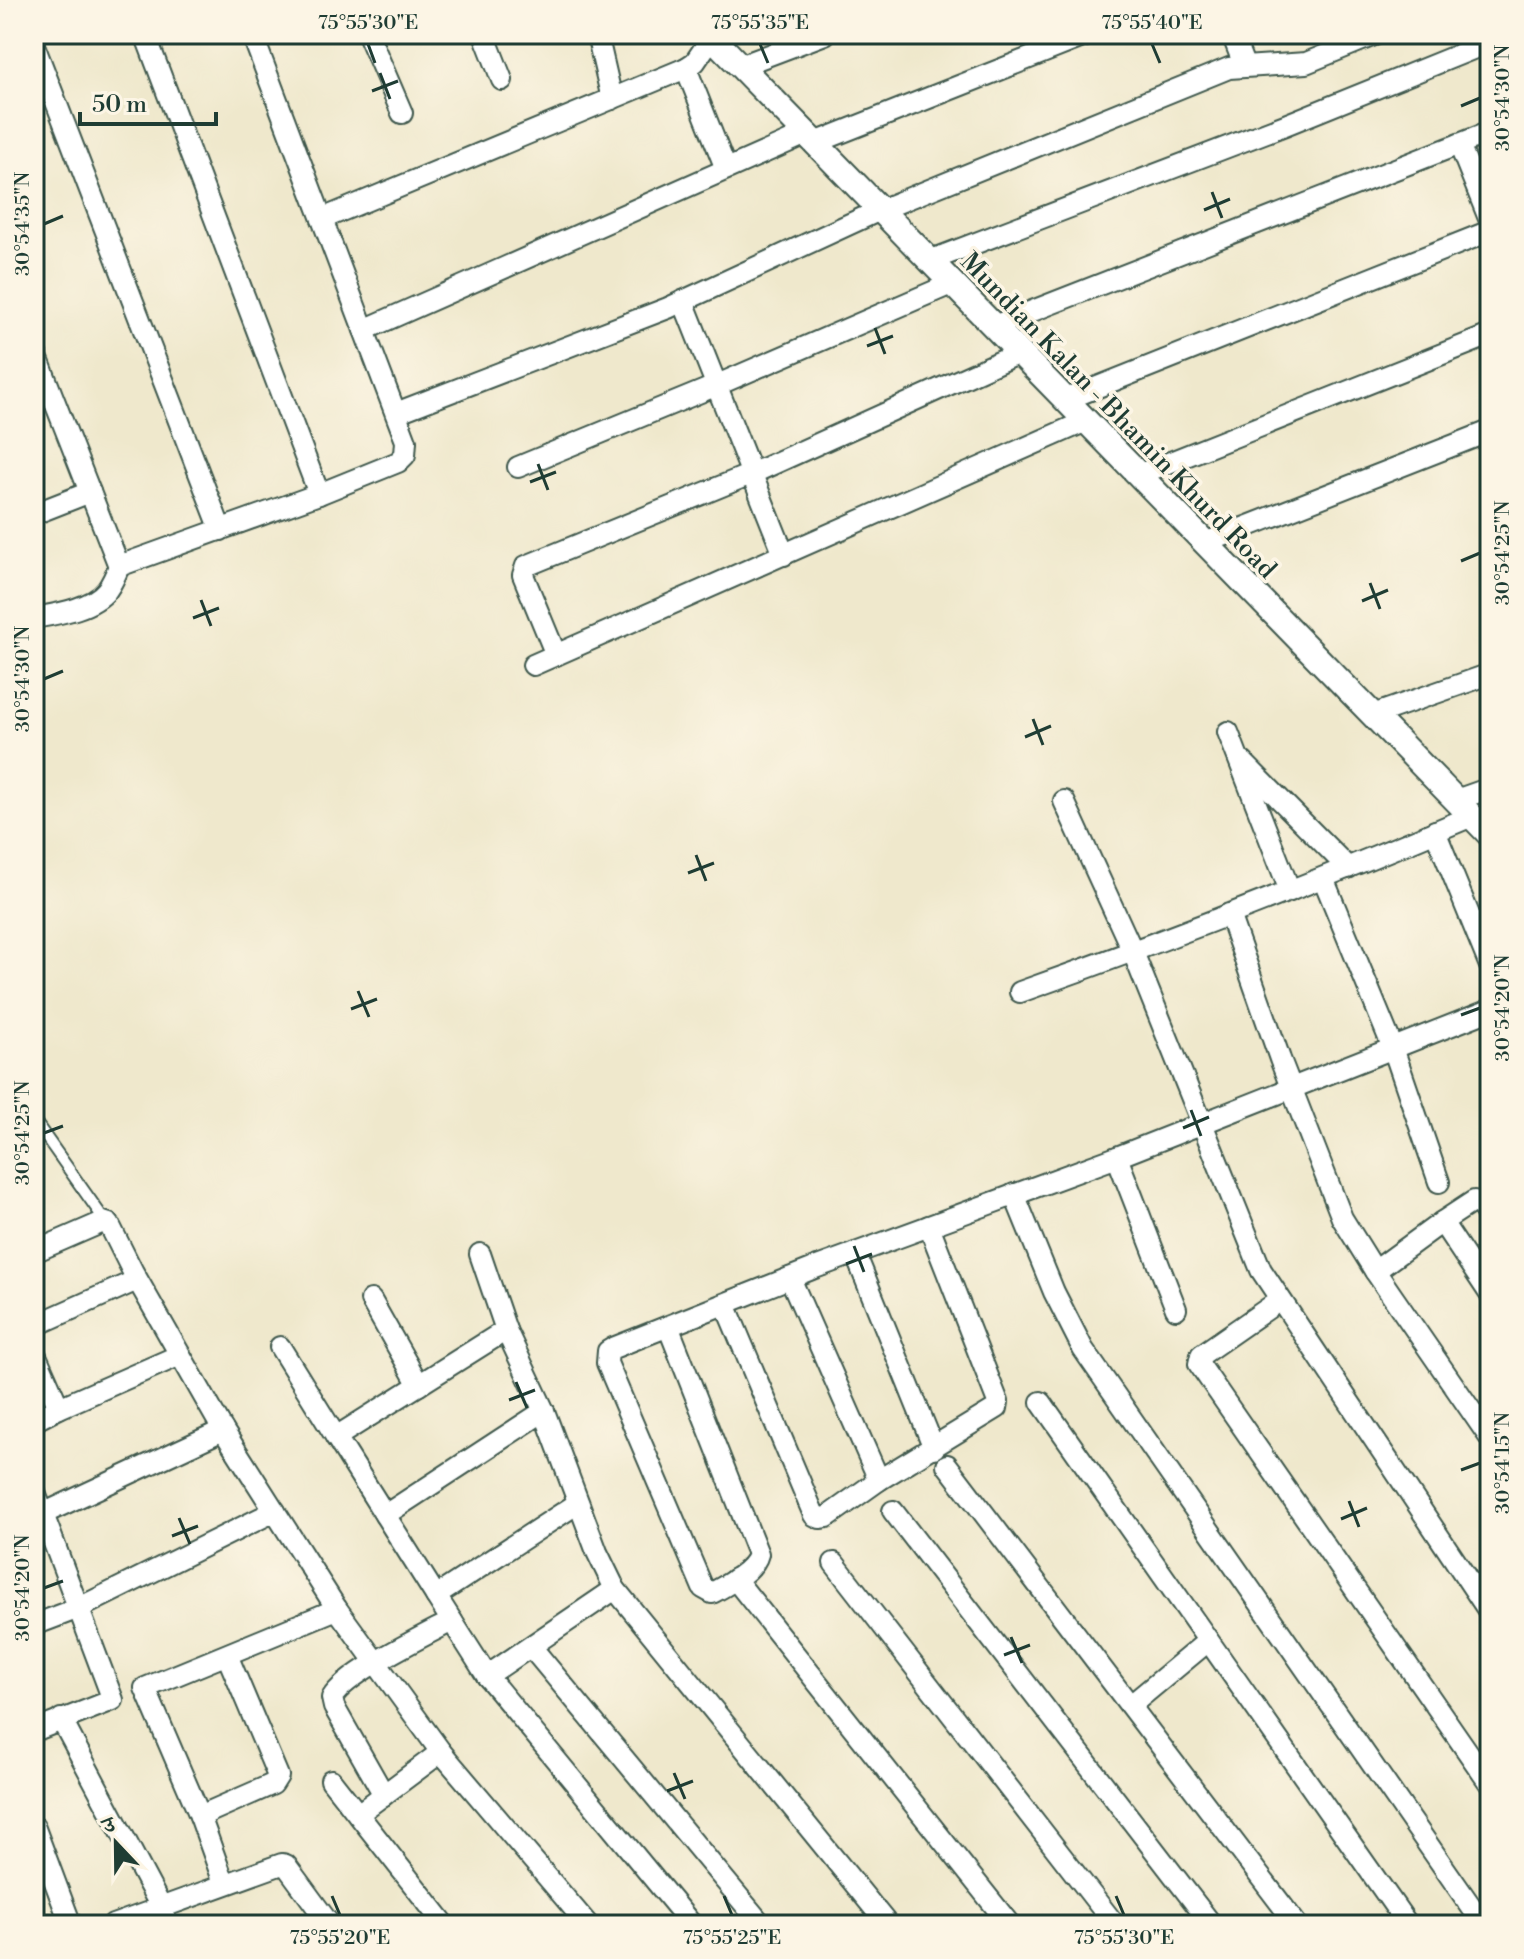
<svg xmlns="http://www.w3.org/2000/svg" width="1524" height="1959" font-family="'Libre Bodoni','Noto Serif Devanagari',serif">
<rect width="100%" height="100%" fill="#fcf5e5"/>
<filter id="ink" filterUnits="userSpaceOnUse"><feTurbulence type="fractalNoise" baseFrequency=".0125" numOctaves="2"/><feDisplacementMap in="SourceGraphic" scale="16" xChannelSelector="R" yChannelSelector="G"/><feConvolveMatrix kernelMatrix="1 2 1 2 8 2 1 2 1" color-interpolation-filters="sRGB"/></filter>
<filter id="wash" filterUnits="userSpaceOnUse"><feTurbulence type="fractalNoise" baseFrequency=".006" numOctaves="4" result="noise"/><feDisplacementMap in="SourceGraphic" scale="32" xChannelSelector="R" yChannelSelector="G"/><feGaussianBlur stdDeviation="1.8" result="paint"/><feColorMatrix in="noise" values="0 0 0 0 0 0 0 0 0 0 0 0 0 0 0 0 0 1.4 0 .05"/><feComposite in="paint" operator="in"/></filter>
<g filter="url(#wash)">
<rect width="100%" height="100%" fill="#efe8cc"/>
</g>
<g filter="url(#ink)">
<g fill="none" stroke-linecap="round" stroke-linejoin="round">
<defs>
<polyline id="service" points="34,1120 106,1222"/>
<g id="minor">
<polyline points="145,34 319,494"/>
<polyline points="368,34 402,113"/>
<polyline points="484,34 502,80"/>
<polyline points="597,34 612,99"/>
<polyline points="1232,34 1244,65"/>
<polyline points="34,45 221,530"/>
<polyline points="740,66 825,34"/>
<polyline points="686,68 726,169"/>
<polyline points="815,143 1090,34"/>
<polyline points="1459,144 1490,221"/>
<polyline points="322,219 686,68 695,62 712,37"/>
<polyline points="929,261 1285,125 1490,42"/>
<polyline points="683,301 784,555"/>
<polyline points="994,326 1490,132"/>
<polyline points="364,330 806,134"/>
<polyline points="34,349 119,566 319,494 398,462 405,455 406,441 252,34"/>
<polyline points="1065,400 1490,231"/>
<polyline points="396,413 668,308 880,210 1229,68 1306,63 1377,34"/>
<polyline points="518,467 715,386 951,284"/>
<polyline points="1138,475 1490,335"/>
<polyline points="34,514 90,492"/>
<polyline points="1205,543 1490,431"/>
<path d="M34 618C56 614 92 609 107 590 112 583 116 574 119 566"/>
<polyline points="556,655 523,575 526,566 751,474 1019,353"/>
<polyline points="533,665 1086,421"/>
<polyline points="1373,715 1490,674"/>
<polyline points="1228,732 1290,891"/>
<polyline points="1243,762 1348,868"/>
<polyline points="1456,800 1490,788"/>
<polyline points="1064,801 1133,952 1261,1270 1490,1613"/>
<polyline points="1435,831 1490,966"/>
<polyline points="1323,878 1393,1048 1439,1182"/>
<polyline points="1229,914 1280,1059 1342,1218 1375,1271 1490,1438"/>
<path d="M1020 992C1173 938 1323 879 1472 816"/>
<polyline points="1117,1157 1176,1309"/>
<polyline points="1014,1194 1054,1292 1083,1349 1484,1925"/>
<polyline points="1442,1222 1474,1201 1479,1202 1490,1219"/>
<polyline points="34,1252 103,1222 109,1224 133,1272 223,1430 337,1609 441,1752 588,1925"/>
<polyline points="855,1253 934,1448"/>
<polyline points="480,1254 506,1330 544,1411 597,1552 615,1589 888,1925"/>
<polyline points="1375,1271 1442,1222 1490,1294"/>
<polyline points="790,1278 879,1480"/>
<polyline points="371,1300 419,1385"/>
<polyline points="1280,1300 1201,1355 1199,1364 1490,1784"/>
<polyline points="725,1304 814,1515 820,1518 827,1517 879,1480 997,1408 998,1402 929,1226"/>
<polyline points="34,1326 137,1280"/>
<path d="M668 1326 758 1554C754 1571 727 1585 712 1593L703 1588 607 1363 608 1351 613 1348 812 1269 1117 1157 1490 1010"/>
<polyline points="506,1330 336,1437 385,1515 544,1411"/>
<polyline points="280,1347 336,1437"/>
<polyline points="34,1351 59,1408 34,1421"/>
<polyline points="1041,1402 1408,1925"/>
<polyline points="59,1408 180,1355"/>
<polyline points="947,1465 1297,1925"/>
<polyline points="34,1490 113,1700 34,1731"/>
<polyline points="578,1503 436,1596 487,1676 615,1589"/>
<polyline points="893,1511 1212,1925"/>
<polyline points="385,1515 436,1596"/>
<polyline points="34,1518 223,1430"/>
<polyline points="834,1563 1115,1925"/>
<polyline points="735,1579 1010,1925"/>
<polyline points="34,1625 79,1608 275,1511"/>
<polyline points="532,1648 762,1925"/>
<polyline points="487,1676 692,1925"/>
<polyline points="1131,1705 1208,1641"/>
<polyline points="61,1719 161,1907 167,1925"/>
<polyline points="331,1780 445,1925"/>
<path d="M384 1795 334 1707 332 1698C346 1673 424 1636 452 1621"/>
<polyline points="358,1814 441,1752"/>
<polyline points="200,1816 273,1784 278,1776 227,1655"/>
<polyline points="34,1826 71,1925"/>
<polyline points="224,1883 200,1816 145,1688 337,1609"/>
<polyline points="113,1925 282,1864 286,1865 330,1925"/>
</g>
<polyline id="tertiary" points="709,34 1490,835"/>
</defs>
<use href="#service" stroke="#3e574b" stroke-width="14"/>
<use href="#minor" stroke="#3e574b" stroke-width="24"/>
<use href="#tertiary" stroke="#3e574b" stroke-width="28"/>
<use href="#service" stroke="#fff" stroke-width="10"/>
<use href="#minor" stroke="#fff" stroke-width="20"/>
<use href="#tertiary" stroke="#fff" stroke-width="24"/>
</g>
</g>
<path fill="none" stroke="#1f3d34" stroke-width="3" d="M368 44 375 63M760 44 768 63M1152 44 1160 63M380 73 390 99M372 91 398 81M1461 106 1480 98M1212 192 1222 218M1204 210 1230 199M44 224 63 216M875 328 885 354M867 346 893 336M538 464 548 490M530 482 556 472M1461 561 1480 553M1370 583 1380 609M201 600 211 626M1362 601 1388 590M193 618 219 608M44 679 63 671M1033 719 1043 745M1025 737 1051 726M696 855 706 881M688 873 714 863M358 991 369 1017M351 1009 377 999M1461 1015 1480 1008M1191 1110 1201 1136M1183 1128 1209 1117M44 1133 63 1126M854 1246 864 1272M846 1264 872 1254M516 1382 527 1408M509 1400 535 1390M1461 1470 1480 1463M1349 1501 1359 1527M179 1518 190 1544M1341 1519 1367 1508M172 1536 198 1526M44 1588 63 1581M1011 1637 1022 1663M1004 1655 1030 1645M674 1773 685 1799M667 1791 693 1781M332 1896 340 1915M724 1896 732 1915M1116 1896 1124 1915"/>
<g text-anchor="middle" stroke-width="7" stroke-linejoin="round" paint-order="stroke">
<g font-size="26" fill="#1f3d34" stroke="#fcf5e5">
<text transform="translate(1119 415) rotate(46)" y="9">Mundian Kalan - Bhamin Khurd Road</text>
</g>
</g>
<rect width="1524" height="1959" fill="none" stroke="#fcf5e5" stroke-width="88"/>
<g transform="translate(116 1843) rotate(338)" stroke="#fcf5e5" stroke-width="6" paint-order="stroke">
<path d="M0-6L14 30L0 20L-14 30Z" fill="#1f3d34"/>
<text y="-12" font-size="22" font-weight="bold" text-anchor="middle" fill="#1f3d34">उ</text>
</g>
<path d="M80 112v12h136v-12" fill="none" stroke="#1f3d34" stroke-width="4"/>
<text x="92" y="112" font-size="24" fill="#1f3d34" stroke="#fcf5e5" stroke-width="6" paint-order="stroke">50 m</text>
<rect x="44" y="44" width="1436" height="1871" fill="none" stroke="#1f3d34" stroke-width="3"/>
<g font-size="20" text-anchor="middle" fill="#1f3d34">
<text x="368" y="29">75°55'30"E</text>
<text x="760" y="29">75°55'35"E</text>
<text x="1152" y="29">75°55'40"E</text>
<text transform="translate(1502 98) rotate(-90)" y="7">30°54'30"N</text>
<text transform="translate(22 224) rotate(-90)" y="7">30°54'35"N</text>
<text transform="translate(1502 553) rotate(-90)" y="7">30°54'25"N</text>
<text transform="translate(22 679) rotate(-90)" y="7">30°54'30"N</text>
<text transform="translate(1502 1008) rotate(-90)" y="7">30°54'20"N</text>
<text transform="translate(22 1133) rotate(-90)" y="7">30°54'25"N</text>
<text transform="translate(1502 1463) rotate(-90)" y="7">30°54'15"N</text>
<text transform="translate(22 1588) rotate(-90)" y="7">30°54'20"N</text>
<text x="340" y="1944">75°55'20"E</text>
<text x="732" y="1944">75°55'25"E</text>
<text x="1124" y="1944">75°55'30"E</text>
</g>
</svg>
